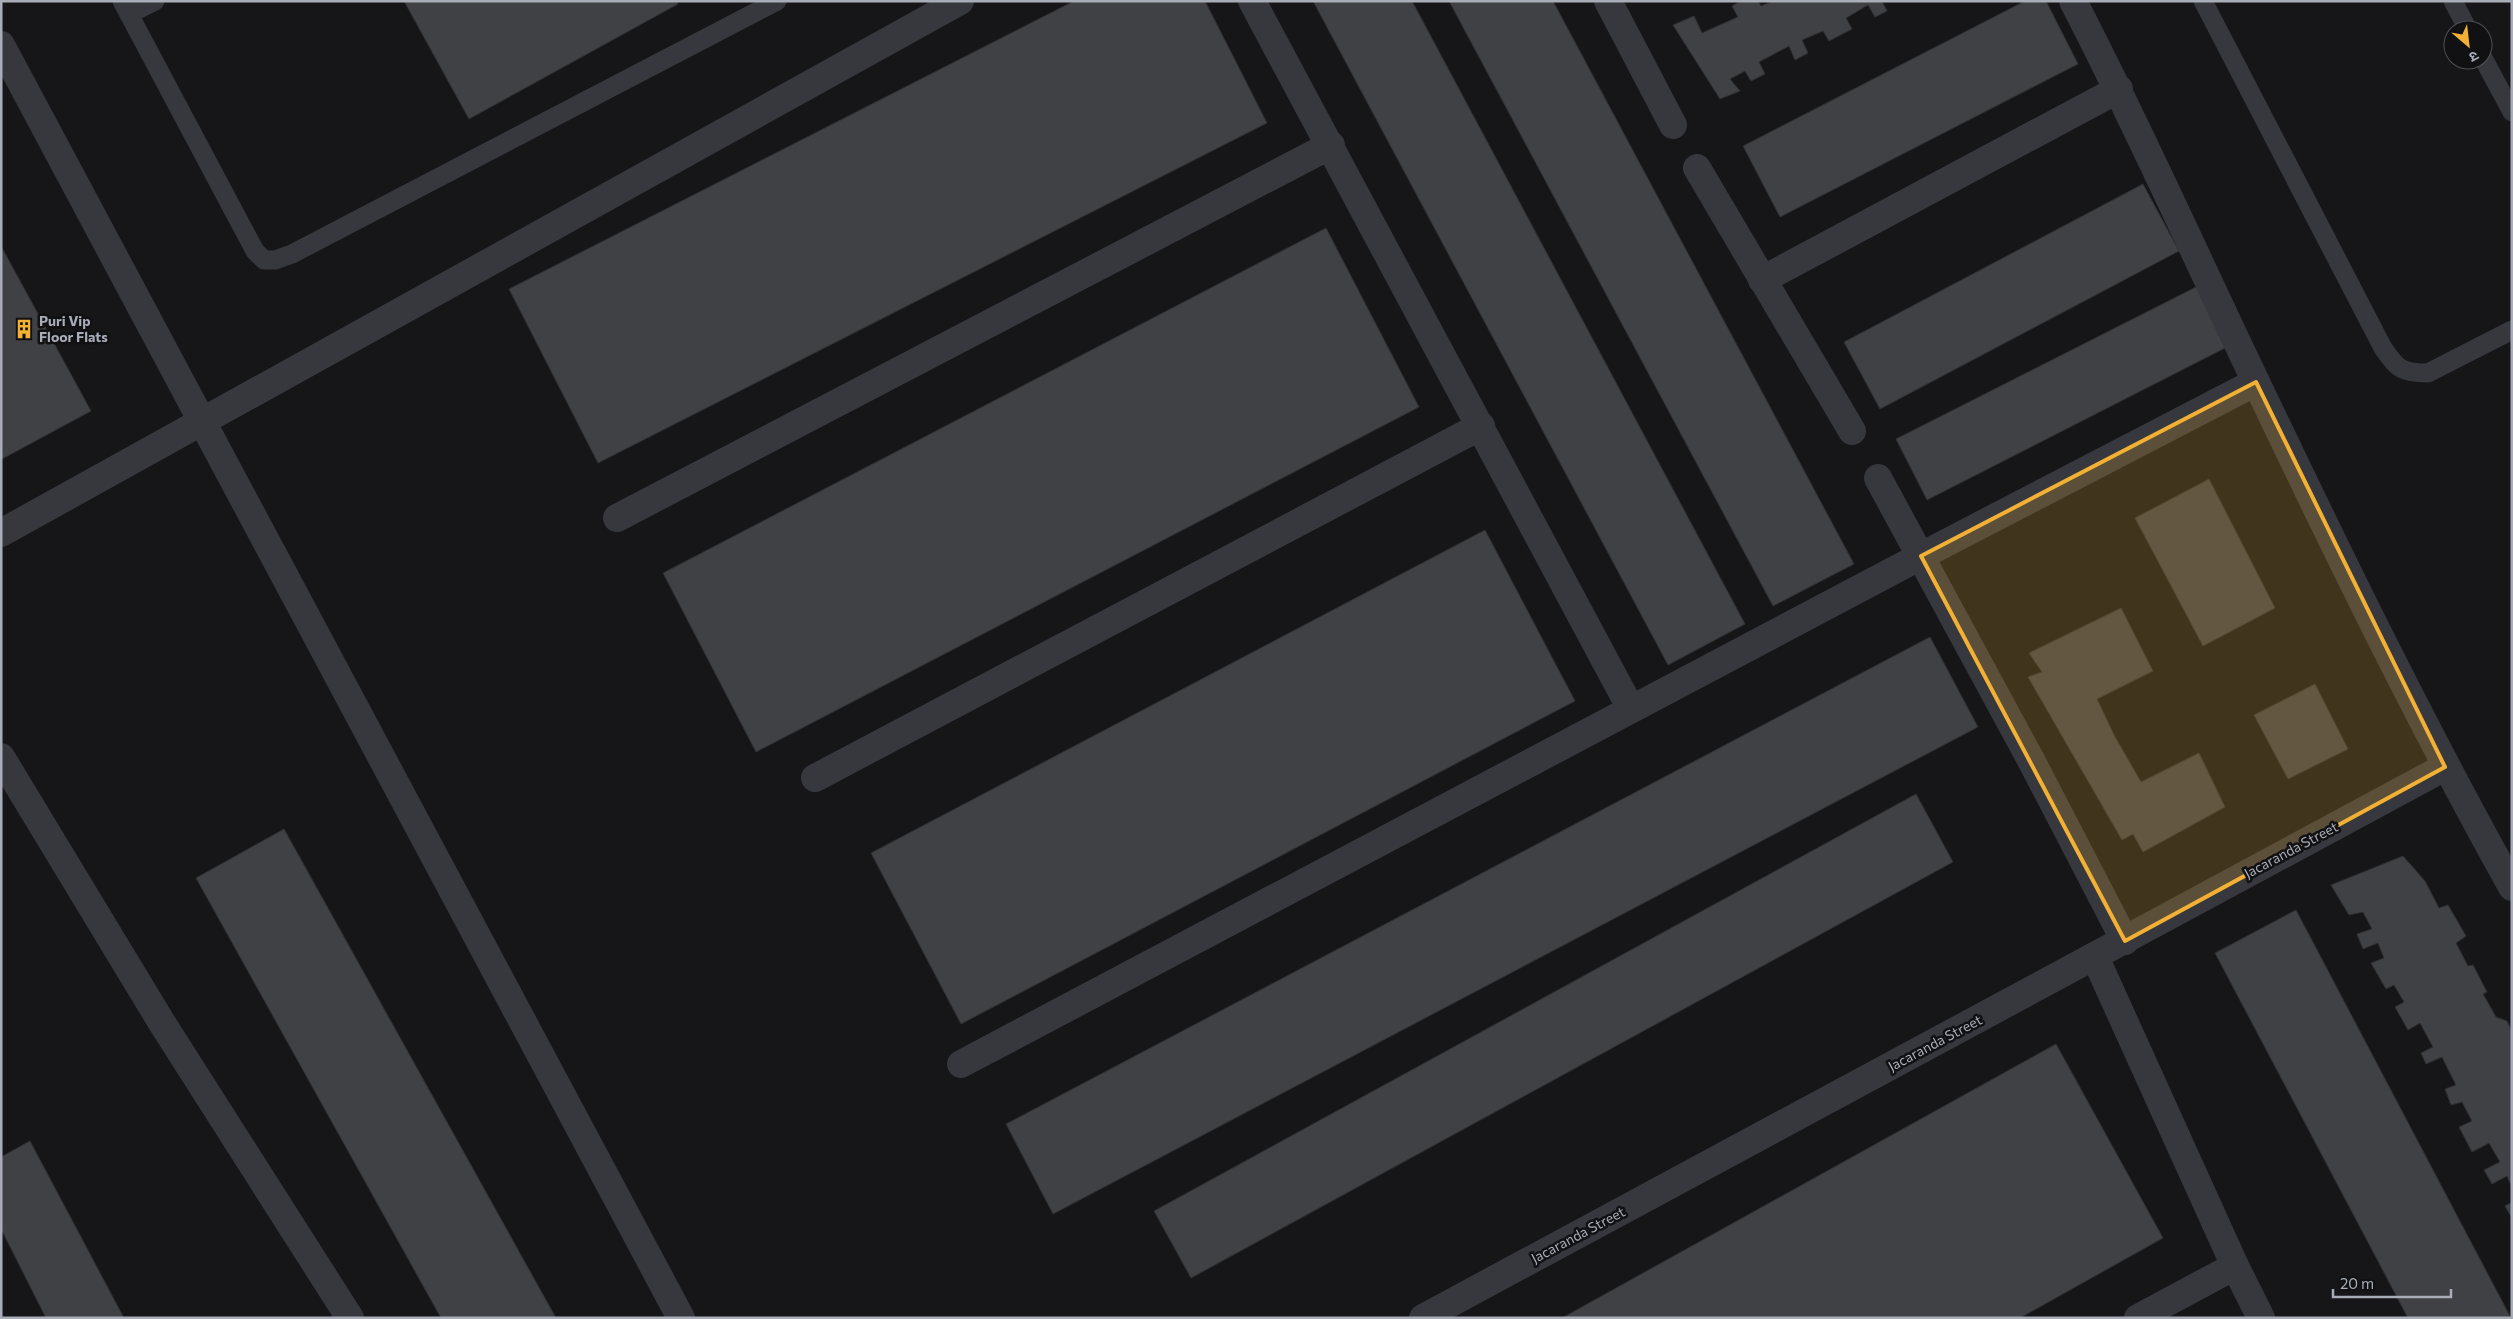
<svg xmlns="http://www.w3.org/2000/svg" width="2513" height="1319" font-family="Commissioner,'Noto Sans Devanagari',sans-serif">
<rect width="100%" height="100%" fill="#161618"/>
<g fill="#404145" stroke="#303034">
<polygon points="404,1 677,1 678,4 469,119"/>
<polygon points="1074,1 1205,1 1267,123 598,463 509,289"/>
<polygon points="1313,1 1412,1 1745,624 1668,665"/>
<polygon points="1449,1 1553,1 1854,564 1773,606"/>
<polygon points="1741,1 1758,1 1761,6 1773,1 1882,1 1887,11 1875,17 1868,5 1846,18 1852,29 1829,41 1823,31 1802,40 1808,53 1795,60 1789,46 1759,62 1765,74 1751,81 1745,71 1730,79 1740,91 1720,99 1673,25 1694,16 1702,33 1738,17 1732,6"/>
<polygon points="2025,1 2046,1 2078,64 1780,217 1743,146"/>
<polygon points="2143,184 2179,251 1880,409 1844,342"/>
<polygon points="1326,228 1419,407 756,752 663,573"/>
<polygon points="1,246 91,411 2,459 1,457"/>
<polygon points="2196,287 2227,347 1927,500 1896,439"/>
<polygon points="2209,479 2275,608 2203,646 2135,518"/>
<polygon points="1485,530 1575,701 961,1024 871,853"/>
<polygon points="2121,608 2153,671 2097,699 2114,735 2141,782 2199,753 2225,807 2143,852 2133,834 2122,840 2028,677 2042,672 2029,653"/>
<polygon points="1930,637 1978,727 1053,1214 1006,1124"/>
<polygon points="2315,684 2348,749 2288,779 2254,715"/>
<polygon points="1916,794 1953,862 1191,1278 1154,1211"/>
<polygon points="284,829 556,1318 441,1318 196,878"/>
<polygon points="2403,856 2425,881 2439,908 2448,905 2466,936 2456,943 2468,966 2473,965 2487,992 2483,994 2496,1017 2507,1021 2512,1031 2512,1187 2507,1176 2492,1184 2484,1170 2500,1162 2489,1143 2472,1152 2459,1127 2472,1121 2462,1102 2451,1105 2445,1089 2456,1085 2442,1057 2426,1064 2421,1053 2433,1047 2420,1023 2408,1030 2395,1007 2404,1002 2394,985 2386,989 2371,963 2384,958 2378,943 2363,949 2357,934 2372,929 2363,912 2349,915 2331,885"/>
<polygon points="2296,910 2511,1318 2408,1318 2215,953"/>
<polygon points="2056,1044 2163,1238 2020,1318 1562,1318"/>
<polygon points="30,1141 124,1318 46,1318 1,1229 1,1157"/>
<polygon points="2512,1202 2512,1218 2505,1206"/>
</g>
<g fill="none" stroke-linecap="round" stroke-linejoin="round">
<g stroke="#37383d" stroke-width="19">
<polyline points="122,1 255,251 264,260 275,260 292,254 777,1"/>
<path d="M2203 1 2383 348C2397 369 2402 373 2428 373L2512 330"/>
<polyline points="2453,1 2468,30"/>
<polyline points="129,14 155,1"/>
<polyline points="2483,58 2512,112"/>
</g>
<g stroke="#37383d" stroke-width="28">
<polyline points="1252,1 1631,709"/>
<polyline points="1608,1 1673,125"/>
<path d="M2073 1C2138 126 2195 255 2256 382 2337 552 2420 722 2512 887"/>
<polyline points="1,45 681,1318"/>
<polyline points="1697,168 1852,431"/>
<polyline points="1762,280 2119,89"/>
<polyline points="1878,478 2032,762 2125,941"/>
<polyline points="617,518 1331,145"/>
<polyline points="1,533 960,1"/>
<polyline points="1,757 162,1023 350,1318"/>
<polyline points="815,778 1481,426"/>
<polyline points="2095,957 2235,1266 2261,1318"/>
<polyline points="961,1064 1921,556 2256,382"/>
<polyline points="1423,1318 2445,767"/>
<polyline points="2138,1318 2235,1266"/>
</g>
</g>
<path fill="#f2b134" fill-opacity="0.2" stroke="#f2b134" stroke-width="4" stroke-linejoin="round" d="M2256 382 2445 767 2125 941 1921 556Z"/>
<defs>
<symbol id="building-bare" viewBox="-9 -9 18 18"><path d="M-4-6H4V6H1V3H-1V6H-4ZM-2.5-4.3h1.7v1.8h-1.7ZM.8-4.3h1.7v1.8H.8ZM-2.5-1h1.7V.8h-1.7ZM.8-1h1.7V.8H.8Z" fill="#f2b134" stroke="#111113" stroke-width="2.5" paint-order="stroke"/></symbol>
</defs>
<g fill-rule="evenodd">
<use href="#building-bare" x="10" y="315" width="28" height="28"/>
</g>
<g text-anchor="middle" stroke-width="5" stroke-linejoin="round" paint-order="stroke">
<g font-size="14" font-weight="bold" fill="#a8adb8" stroke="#111113" text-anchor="start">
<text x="39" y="326">Puri Vip<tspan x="39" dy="16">Floor Flats</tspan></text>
</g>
<g font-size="14" fill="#a8adb8" stroke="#111113">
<text transform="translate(2291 850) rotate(-28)" y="5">Jacaranda Street</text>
<text transform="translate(1935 1043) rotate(-28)" y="5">Jacaranda Street</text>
<text transform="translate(1578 1235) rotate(-28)" y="5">Jacaranda Street</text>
</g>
</g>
<rect width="2513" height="1319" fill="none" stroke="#a8adb8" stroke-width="5"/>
<g transform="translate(2468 45) rotate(152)"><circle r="24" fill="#111113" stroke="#4d4f55"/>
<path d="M0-4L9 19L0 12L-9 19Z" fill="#f2b134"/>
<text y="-8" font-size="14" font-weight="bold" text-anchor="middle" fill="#a8adb8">उ</text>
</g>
<path d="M2333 1289v8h118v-8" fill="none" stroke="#a8adb8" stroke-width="2.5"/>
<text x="2340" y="1289" font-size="15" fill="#a8adb8" stroke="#111113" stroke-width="4" paint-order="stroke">20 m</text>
</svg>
